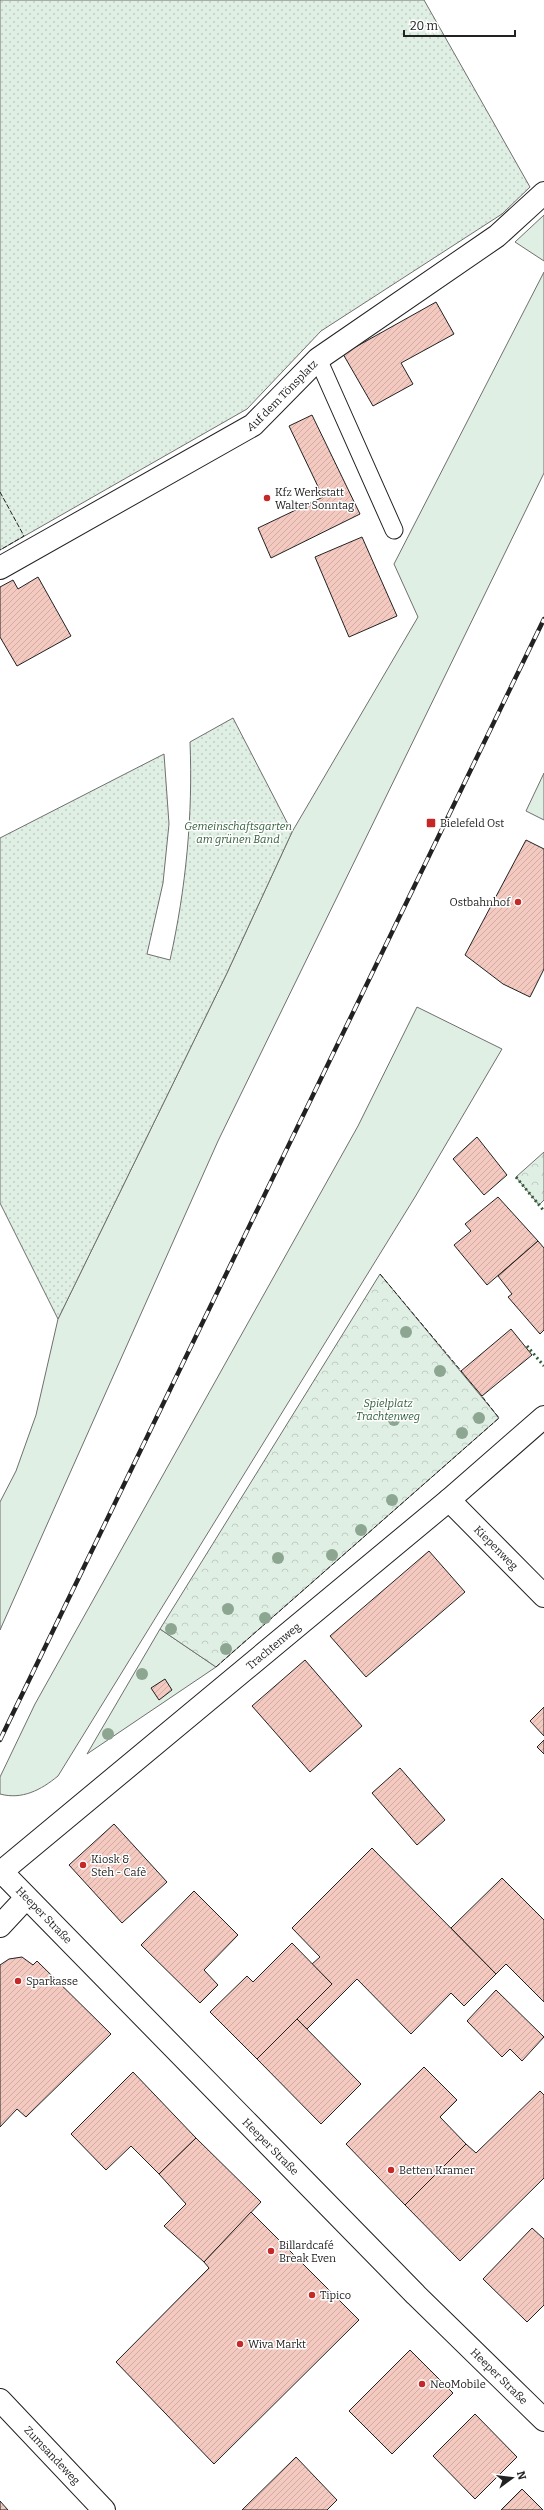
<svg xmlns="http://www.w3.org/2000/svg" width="544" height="2510" font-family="Bitter,serif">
<defs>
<pattern id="forest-crowns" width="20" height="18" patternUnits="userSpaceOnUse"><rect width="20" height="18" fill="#e0efe3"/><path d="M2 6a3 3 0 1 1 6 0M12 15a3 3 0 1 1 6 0" fill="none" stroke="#c0cdc2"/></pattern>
<pattern id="garden-dots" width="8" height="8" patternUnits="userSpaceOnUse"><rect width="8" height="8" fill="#e0efe3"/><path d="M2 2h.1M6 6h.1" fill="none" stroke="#c0cdc2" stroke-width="1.8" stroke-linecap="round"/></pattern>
<pattern id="building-hatch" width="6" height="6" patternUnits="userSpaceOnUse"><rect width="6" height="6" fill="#f3c9c0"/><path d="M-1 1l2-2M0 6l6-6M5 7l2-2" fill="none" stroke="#d0aca5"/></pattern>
</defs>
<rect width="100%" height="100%" fill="#fff"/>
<g fill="#e0efe3" stroke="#6f6f6f">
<polygon points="544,215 544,261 515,242"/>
<polygon points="544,272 544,473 218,1141 0,1630 0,1502 16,1471 36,1415 58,1319 227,973 292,832 418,617 394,564"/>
<polygon points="544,773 544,820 526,811"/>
<path d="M417 1007 502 1049 415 1197 58 1776C41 1790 22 1800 0 1794V1777L35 1704 358 1126Z"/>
<polygon points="160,1629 216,1667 87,1754"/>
</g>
<g fill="url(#forest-crowns)" stroke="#6f6f6f">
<polygon points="544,1152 544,1200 539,1205 516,1177"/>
<polygon points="380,1274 499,1418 216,1667 160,1629"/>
</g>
<g fill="url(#garden-dots)" stroke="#6f6f6f">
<polygon points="0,0 424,0 530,187 502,214 321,331 247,409 0,550"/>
<path d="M233 718 292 832 227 973 58 1319 0 1203V838L164 754 169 824 163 883 147 954 170 960C186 888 193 815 190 742Z"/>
</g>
<g fill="url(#building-hatch)" stroke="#222">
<polygon points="436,302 454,334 401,363 413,384 373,406 343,354"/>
<polygon points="312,415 360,514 271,558 258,528 323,497 289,426"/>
<polygon points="362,537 397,616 349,637 315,557"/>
<polygon points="38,577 71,636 17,666 0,637 0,587 13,580 18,589"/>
<polygon points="526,840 544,849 544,969 530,997 503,984 465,955"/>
<polygon points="477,1137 507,1175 484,1195 453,1159"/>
<polygon points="498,1197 538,1241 487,1285 454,1245 471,1231 465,1224"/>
<polygon points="538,1241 544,1248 544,1330 540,1334 508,1297 512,1294 498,1276"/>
<polygon points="511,1329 532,1355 482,1396 461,1371"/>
<polygon points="429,1551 465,1592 366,1677 330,1636"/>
<polygon points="305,1660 362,1726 310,1772 252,1706"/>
<polygon points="165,1679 172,1690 159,1700 151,1688"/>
<polygon points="544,1707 544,1736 530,1721"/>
<polygon points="544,1740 544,1754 537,1747"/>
<polygon points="400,1768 445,1820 417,1845 372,1793"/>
<polygon points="114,1824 167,1882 122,1923 69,1865"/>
<polygon points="372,1848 496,1974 464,2006 451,1993 411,2034 357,1979 307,2029 297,2019 332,1984 312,1964 320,1957 292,1928"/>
<polygon points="502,1878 544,1920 544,2002 506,1964 496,1974 451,1928"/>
<polygon points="194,1891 238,1935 204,1970 218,1985 200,2003 141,1945"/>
<polygon points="292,1943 332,1984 257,2059 210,2012 247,1976 253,1982"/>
<polygon points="22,1957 33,1965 37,1961 111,2034 26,2117 17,2109 0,2127 0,1965 9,1959"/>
<polygon points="496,1990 544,2037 522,2061 510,2049 502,2057 467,2021"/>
<polygon points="297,2019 361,2084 321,2124 257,2059"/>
<polygon points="424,2067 457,2100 440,2117 466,2144 405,2205 346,2144"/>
<polygon points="133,2072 196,2138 159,2174 131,2146 106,2170 71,2134"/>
<polygon points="540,2091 544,2095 544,2178 460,2261 405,2205 466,2144 476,2153"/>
<polygon points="196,2138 261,2202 204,2262 164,2226 186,2204 159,2174"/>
<polygon points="251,2212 359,2320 214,2464 116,2362 209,2268 204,2262"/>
<polygon points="532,2228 544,2239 544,2305 527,2322 483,2279"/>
<polygon points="410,2350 453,2393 392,2454 349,2411"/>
<polygon points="475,2414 517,2457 475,2499 433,2456"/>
<polygon points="296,2457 337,2500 327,2510 242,2510"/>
<polygon points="522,2489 543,2510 501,2510"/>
<polygon points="0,2501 8,2510 0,2510"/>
</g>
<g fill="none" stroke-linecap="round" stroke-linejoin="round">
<defs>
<polyline id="lane" points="318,359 394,530"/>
<g id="street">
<path id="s1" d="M0 568 253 425 318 359 497 236 544 193"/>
<path id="s2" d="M449 1500 544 1596"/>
<path id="s3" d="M1 1872 449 1500 544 1417"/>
<polyline points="0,1926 26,1898"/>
<path id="s4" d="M0 2400 104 2510"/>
</g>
<g id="secondary">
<path id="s5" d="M0 1870 416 2295 544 2420"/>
</g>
</defs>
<use href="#lane" stroke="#222" stroke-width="19"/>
<use href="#street" stroke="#222" stroke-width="24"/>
<use href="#secondary" stroke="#222" stroke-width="24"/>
<use href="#lane" stroke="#fff" stroke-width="17"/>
<use href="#street" stroke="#fff" stroke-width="22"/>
<use href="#secondary" stroke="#fff" stroke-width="22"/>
<defs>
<polyline id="rail" points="0,1740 544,619"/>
</defs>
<use href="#rail" stroke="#222" stroke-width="4.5"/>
<use href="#rail" stroke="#fff" stroke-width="3" stroke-dasharray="9" stroke-linecap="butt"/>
<g stroke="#2f5e38" stroke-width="3" stroke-dasharray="2 3" stroke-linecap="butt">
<polyline points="516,1177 544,1211"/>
<polyline points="527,1346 544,1366"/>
</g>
<g stroke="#222" stroke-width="1" stroke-dasharray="5 2" stroke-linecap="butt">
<polyline points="0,492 24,536 0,550"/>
<polyline points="380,1274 462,1372"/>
<polyline points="216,1667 499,1418 481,1395"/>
</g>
</g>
<g fill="#8da692">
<circle cx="406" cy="1332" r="6"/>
<circle cx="440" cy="1371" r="6"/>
<circle cx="479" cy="1418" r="6"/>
<circle cx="394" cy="1420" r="6"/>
<circle cx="462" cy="1433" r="6"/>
<circle cx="392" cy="1500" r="6"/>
<circle cx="361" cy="1530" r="6"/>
<circle cx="332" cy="1555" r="6"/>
<circle cx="278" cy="1558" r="6"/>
<circle cx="228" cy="1609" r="6"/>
<circle cx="265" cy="1618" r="6"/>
<circle cx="171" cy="1629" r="6"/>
<circle cx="226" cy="1649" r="6"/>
<circle cx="142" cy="1674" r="6"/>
<circle cx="108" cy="1734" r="6"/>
</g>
<g fill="#c62828" stroke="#fff" stroke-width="1.5">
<circle cx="267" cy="498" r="4"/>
<rect x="426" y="818" width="10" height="10" rx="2"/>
<circle cx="518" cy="902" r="4"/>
<circle cx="83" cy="1865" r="4"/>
<circle cx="18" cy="1981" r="4"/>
<circle cx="391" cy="2170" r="4"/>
<circle cx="271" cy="2251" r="4"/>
<circle cx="312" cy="2295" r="4"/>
<circle cx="240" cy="2344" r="4"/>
<circle cx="422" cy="2384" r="4"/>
</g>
<g text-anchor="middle" stroke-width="3" stroke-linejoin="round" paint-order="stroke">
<g font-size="11" fill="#222" stroke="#fff">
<text dy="4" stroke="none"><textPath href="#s1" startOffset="332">Auf dem Tönsplatz</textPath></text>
<text dy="4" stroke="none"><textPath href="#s2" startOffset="67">Kiepenweg</textPath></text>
<text dy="4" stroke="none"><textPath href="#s3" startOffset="354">Trachtenweg</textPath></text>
<text dy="4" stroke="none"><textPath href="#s5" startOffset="63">Heeper Straße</textPath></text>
<text dy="4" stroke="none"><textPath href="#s5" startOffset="387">Heeper Straße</textPath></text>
<text dy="4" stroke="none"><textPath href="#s5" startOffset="711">Heeper Straße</textPath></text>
<text dy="4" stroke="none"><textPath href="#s4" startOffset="76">Zumsandeweg</textPath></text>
</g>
<g font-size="11" fill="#222" stroke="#fff" text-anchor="start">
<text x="275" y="496">Kfz Werkstatt<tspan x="275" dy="13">Walter Sonntag</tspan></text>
<text x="440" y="827">Bielefeld Ost</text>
<text x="510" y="906" text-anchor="end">Ostbahnhof</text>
<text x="91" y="1863">Kiosk &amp;<tspan x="91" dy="13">Steh - Cafè</tspan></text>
<text x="26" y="1985">Sparkasse</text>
<text x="399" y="2174">Betten Kramer</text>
<text x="279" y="2249">Billardcafé<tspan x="279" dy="13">Break Even</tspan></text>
<text x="320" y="2299">Tipico</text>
<text x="248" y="2348">Wiva Markt</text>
<text x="430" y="2388">NeoMobile</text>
</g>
<g font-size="11" font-style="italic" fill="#2f5e38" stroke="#fff">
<text x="238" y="830">Gemeinschaftsgarten<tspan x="238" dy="13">am grünen Band</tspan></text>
<text x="388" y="1407">Spielplatz<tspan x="388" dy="13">Trachtenweg</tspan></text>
</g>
</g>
<g transform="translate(512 2478) rotate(75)" stroke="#ffffff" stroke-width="3" paint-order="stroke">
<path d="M0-3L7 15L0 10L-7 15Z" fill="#222222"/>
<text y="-6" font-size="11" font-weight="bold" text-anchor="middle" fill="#222222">N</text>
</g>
<path d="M404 30v6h111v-6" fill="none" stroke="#222222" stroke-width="2"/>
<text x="410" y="30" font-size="12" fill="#222222" stroke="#ffffff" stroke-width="3" paint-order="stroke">20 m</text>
</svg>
